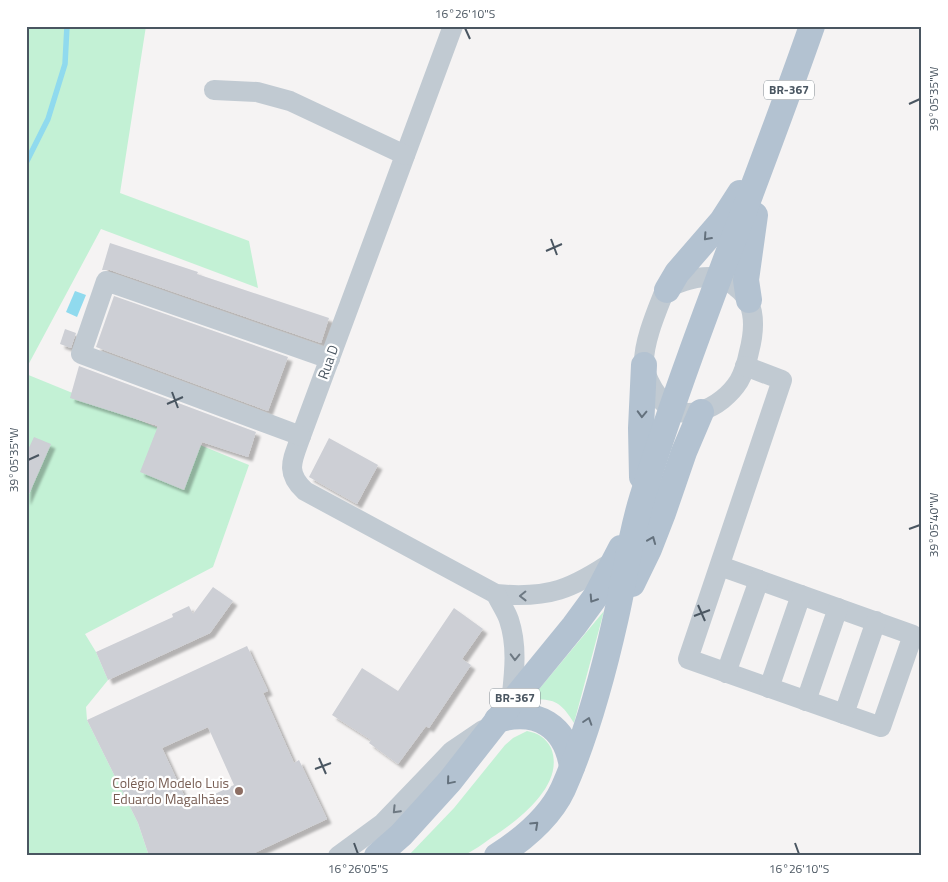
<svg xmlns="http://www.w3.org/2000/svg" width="948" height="882" font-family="'Titillium Web',sans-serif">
<defs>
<filter id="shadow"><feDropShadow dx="4.5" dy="4.5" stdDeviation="1" flood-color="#0004"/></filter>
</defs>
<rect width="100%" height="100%" fill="#f5f3f3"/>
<g fill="#c3f1d5">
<polygon points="26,26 146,26 120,193 249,241 258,288 101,229 26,369"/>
<polygon points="26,374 249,465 213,567 85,634 96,652 108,680 86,707 87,720 138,823 149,856 26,856"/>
<path d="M604 611 574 723C561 702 554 698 530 700Z"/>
<path d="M527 731C538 733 546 738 551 748 566 785 517 821 491 838 483 844 474 850 465 855 456 859 419 856 408 856L454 808 505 745 513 738Z"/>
</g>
<polygon fill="#90daee" points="75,291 86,295 77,317 66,312"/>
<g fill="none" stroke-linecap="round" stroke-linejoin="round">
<polyline stroke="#90daee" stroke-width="5.5" points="26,163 48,119 65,64 67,26"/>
</g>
<g fill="#cdcfd5" fill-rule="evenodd" filter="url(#shadow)">
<polygon points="110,243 198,272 197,274 329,318 321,343 110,270 102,270"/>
<polygon points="114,296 288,357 268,411 96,347"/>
<polygon points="65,329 76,333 71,348 60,344"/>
<polygon points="79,366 256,432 248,457 202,442 184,490 140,472 158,426 70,398"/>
<polygon points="34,437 51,444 26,501 26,454"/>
<polygon points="329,438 378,465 357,504 309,477"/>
<polygon points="213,587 233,601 210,633 108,680 96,652 173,617 172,614 189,606 193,614"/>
<polygon points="454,608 483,629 462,659 471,665 429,728 426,726 398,764 369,743 371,740 332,715 362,668 398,691"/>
<path d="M247 646 268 691 263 693 294 763 299 760 327 819 248 856H149L138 823 87 720ZM208 727 234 785 189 806 162 748Z"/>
</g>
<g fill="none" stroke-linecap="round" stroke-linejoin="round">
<g stroke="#c1cad2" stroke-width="20">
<path d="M453 26 301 436C293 459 284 472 305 491L496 594C549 599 572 589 615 560"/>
<polyline points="214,90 257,92 290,101 405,155"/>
<path d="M696 278C704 277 712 276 719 278 725 279 731 283 736 287 757 302 755 329 749 352 747 362 744 372 739 381 722 408 681 429 658 396 652 388 645 375 644 365 643 344 655 315 663 295 670 284 684 281 696 278Z"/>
<polyline points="301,436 81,354 106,281 330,359"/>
<polyline points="720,566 913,635 881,727 688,659 782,380 745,366"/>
<path d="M496 594C500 603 506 611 509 620 518 647 514 675 511 703"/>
<polyline points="726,673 759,580"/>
<polyline points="769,688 801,595"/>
<polyline points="806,701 838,608"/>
<polyline points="844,714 876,621"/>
<polyline points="338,856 383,823 452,751 483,730"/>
</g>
<g stroke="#b3c2d1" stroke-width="26">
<polyline points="667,290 677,273 722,221 740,193"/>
<polyline points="749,300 746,280 755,215"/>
<polyline points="642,477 641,428 644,365"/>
<polyline points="632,584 649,549 663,513 684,452 701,412"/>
<path d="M497 720C537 708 566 726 572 767"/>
<polyline points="377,856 401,835 450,781 511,703 574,626 596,596 621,548"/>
<path d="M497 856C522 840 550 817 563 789 587 735 603 675 616 617 625 577 630 537 642 498 692 338 757 184 812 26"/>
</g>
</g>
<defs><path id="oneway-chevron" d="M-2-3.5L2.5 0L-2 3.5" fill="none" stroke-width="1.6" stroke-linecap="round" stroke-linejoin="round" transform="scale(1.25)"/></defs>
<g stroke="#64717d">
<use href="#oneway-chevron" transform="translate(707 237) rotate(132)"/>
<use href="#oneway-chevron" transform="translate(642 414) rotate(92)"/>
<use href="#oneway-chevron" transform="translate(652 540) rotate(-68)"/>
<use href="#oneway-chevron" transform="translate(593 599) rotate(123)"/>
<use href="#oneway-chevron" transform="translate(588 721) rotate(-72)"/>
<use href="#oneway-chevron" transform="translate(450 781) rotate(130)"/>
<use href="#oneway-chevron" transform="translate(535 825) rotate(-43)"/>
</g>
<g stroke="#6e7983">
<use href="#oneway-chevron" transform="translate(523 596) rotate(179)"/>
<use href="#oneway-chevron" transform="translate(515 657) rotate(91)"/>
<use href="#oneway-chevron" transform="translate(396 810) rotate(134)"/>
</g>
<path fill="none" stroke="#4a5661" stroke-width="2" d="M465 28 470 39M909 104 920 99M551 239 557 255M546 251 562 244M172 392 178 408M167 404 183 397M28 460 39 455M909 529 920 525M698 605 705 621M694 616 710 610M319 758 326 774M315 769 331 763M354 843 358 854M795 843 799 854"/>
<circle fill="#8d6e63" stroke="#fff" stroke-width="2" cx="239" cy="791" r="5"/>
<g text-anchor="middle" stroke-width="4.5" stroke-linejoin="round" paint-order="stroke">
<g fill="#fff" stroke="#808990" stroke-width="1">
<rect x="764" y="80.5" width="50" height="19" rx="4"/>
<rect x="490" y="688.5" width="50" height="19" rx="4"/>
</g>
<g font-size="12" font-weight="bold" fill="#4a5661">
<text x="789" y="94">BR-367</text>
<text x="515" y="702">BR-367</text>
</g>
<g font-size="14" fill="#4a5661" stroke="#fff">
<text transform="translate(328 362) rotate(-70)" y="5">Rua D</text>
</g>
<g font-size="14" fill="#785e54" stroke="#fff" text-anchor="end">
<text x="229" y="788">Colégio Modelo Luis<tspan x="229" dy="16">Eduardo Magalhães</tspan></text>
</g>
</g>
<rect width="948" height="882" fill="none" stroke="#ffffff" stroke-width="55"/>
<rect x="28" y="28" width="892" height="826" fill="none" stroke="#4a5661" stroke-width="2"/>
<g font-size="12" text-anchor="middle" fill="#4a5661">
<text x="465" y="18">16°26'10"S</text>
<text transform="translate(934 99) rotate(-90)" y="4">39°05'35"W</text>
<text transform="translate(14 460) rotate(-90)" y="4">39°05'35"W</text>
<text transform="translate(934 525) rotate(-90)" y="4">39°05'40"W</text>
<text x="358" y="873">16°26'05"S</text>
<text x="799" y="873">16°26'10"S</text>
</g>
</svg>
